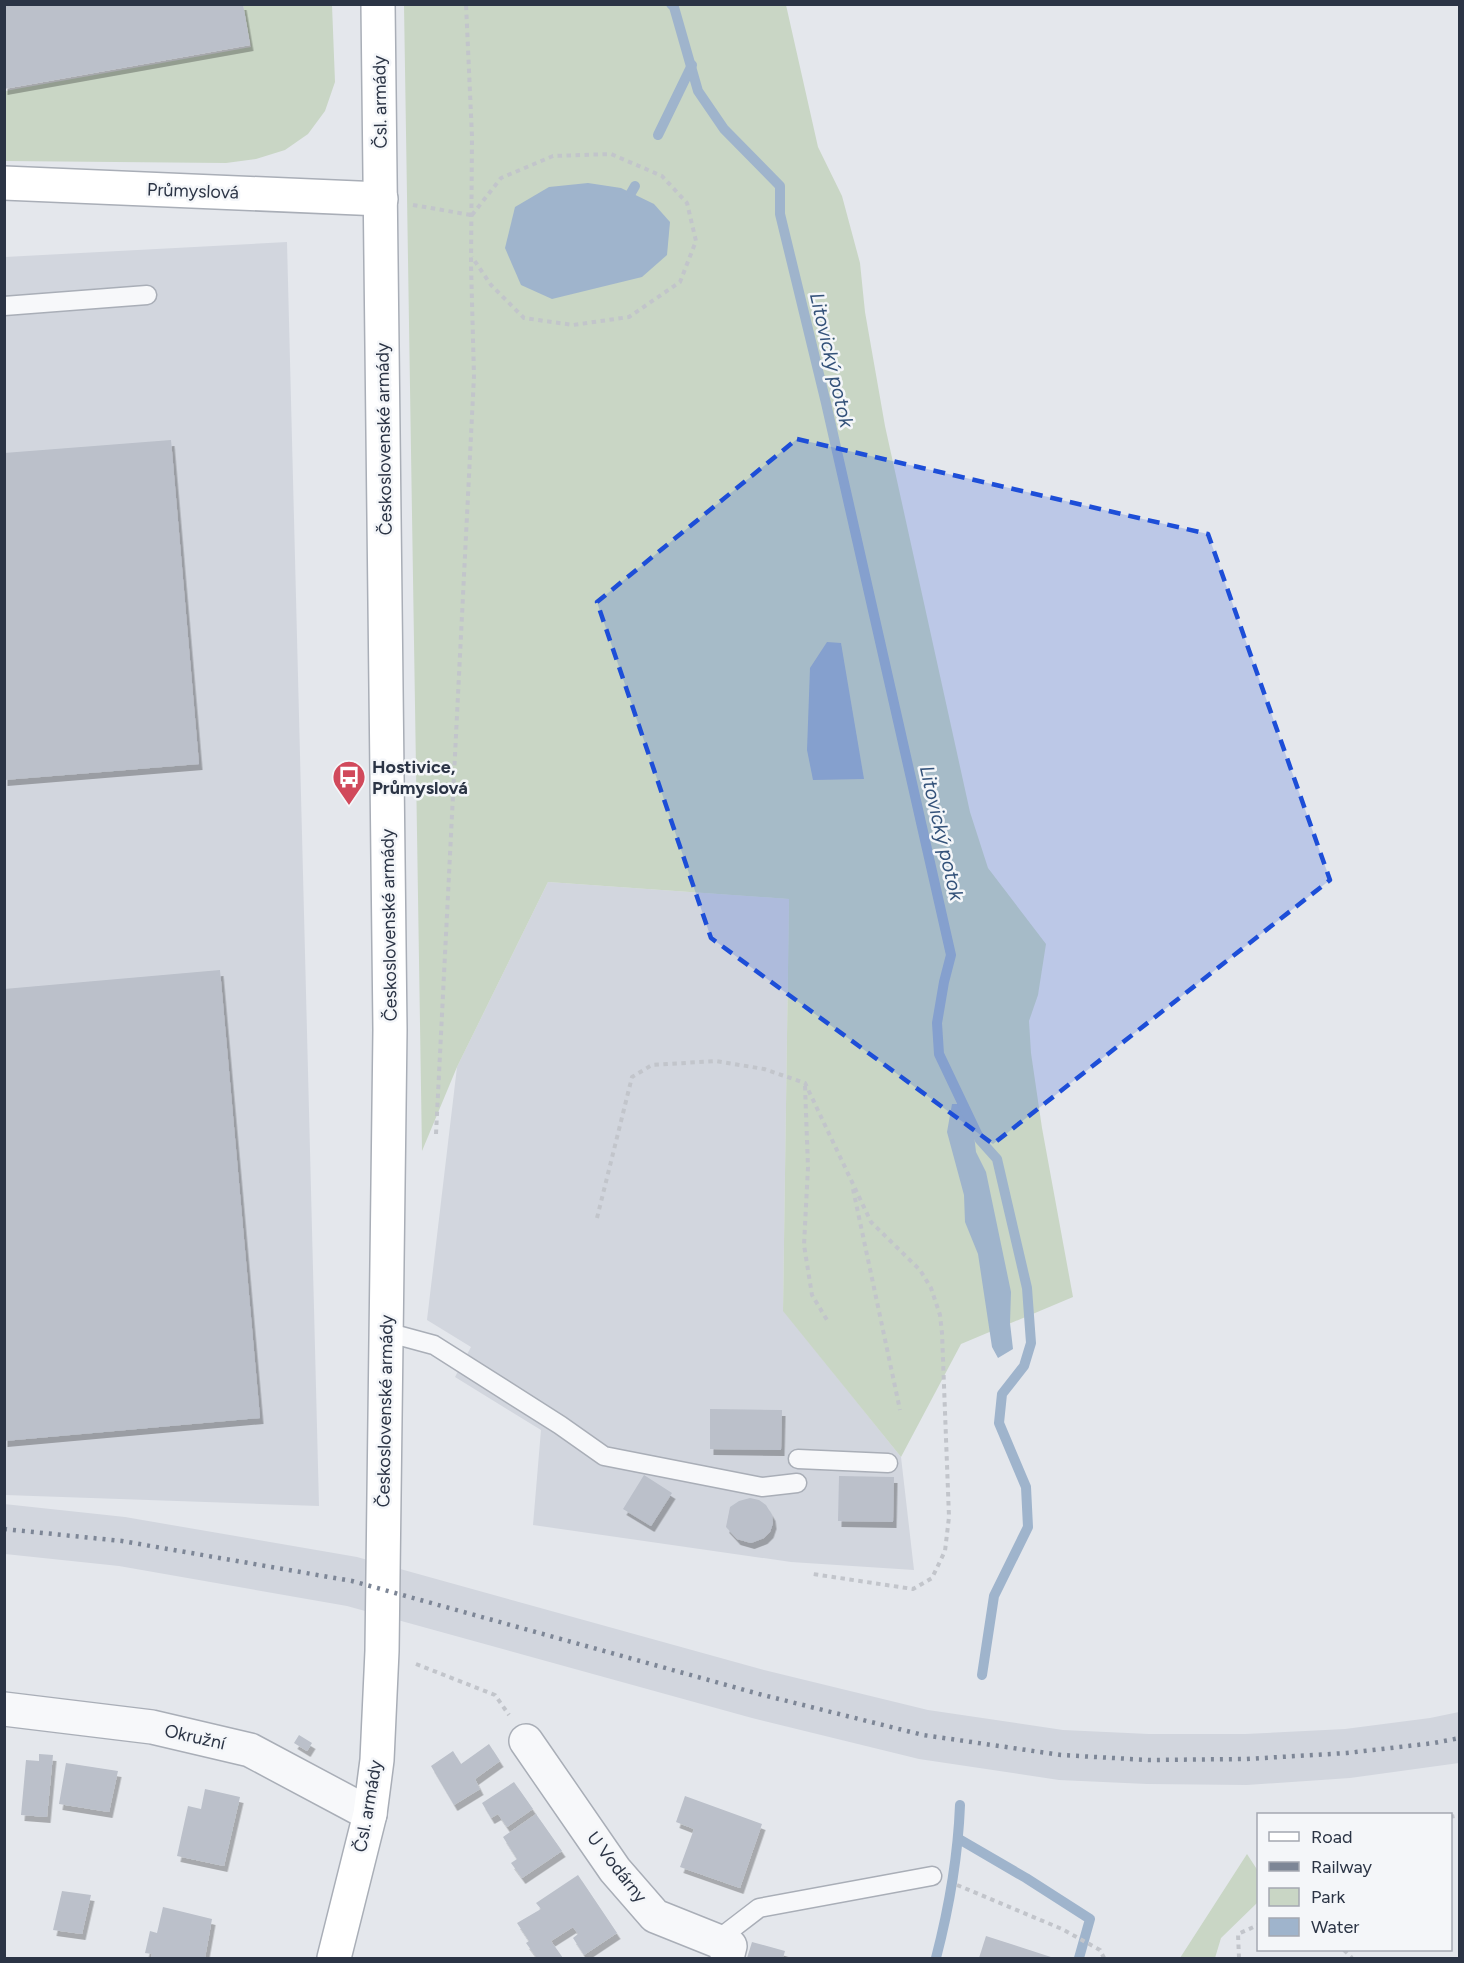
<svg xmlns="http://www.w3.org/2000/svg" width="1464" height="1963" font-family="Figtree,sans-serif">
<defs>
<filter id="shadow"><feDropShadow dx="3.5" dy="6" stdDeviation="0" flood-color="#0004"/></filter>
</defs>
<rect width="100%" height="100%" fill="#e4e7ec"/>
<g fill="#d2d6de">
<polygon points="287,242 319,1506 5,1495 5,257"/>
<polygon points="548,882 789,899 783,1310 901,1457 914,1570 791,1562 533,1525 541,1430 455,1377 471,1347 427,1320 457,1067"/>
<polygon points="4,1504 125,1517 357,1557 764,1670 928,1710 1063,1730 1149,1734 1245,1734 1345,1729 1430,1718 1459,1712 1459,1763 1350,1778 1247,1785 1147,1784 1059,1780 919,1759 752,1718 347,1606 119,1566 5,1554"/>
</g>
<g fill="#c9d6c5">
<polygon points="243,5 332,5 335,82 325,111 308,134 285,150 256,159 226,163 5,161 5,91 251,47"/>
<polygon points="404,5 786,5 818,147 842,196 860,263 865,312 885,426 970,812 988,868 1046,944 1038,995 1029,1021 1031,1053 1042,1128 1073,1297 961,1344 901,1457 783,1311 789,899 548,882 457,1067 422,1151"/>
<polygon points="1247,1854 1258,1871 1258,1902 1221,1938 1215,1958 1180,1958"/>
</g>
<g fill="#9fb4cc">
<polygon points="588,183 621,188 654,204 670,222 667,255 642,277 552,299 521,285 505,248 515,207 549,187"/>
<polygon points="827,642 841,643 864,779 813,780 807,750 810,668"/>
<polygon points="952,1104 962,1104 973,1126 976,1152 986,1172 1011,1292 1010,1323 1013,1349 998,1358 992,1347 978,1254 965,1222 964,1195 947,1132"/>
</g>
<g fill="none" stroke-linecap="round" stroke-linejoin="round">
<g stroke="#9fb4cc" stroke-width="10">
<polyline points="671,4 674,7 698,91 724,129 780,186 780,214 826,403 951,955 944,982 937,1023 939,1054 980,1140 997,1159 1027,1288 1031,1343 1024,1366 1002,1394 999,1423 1026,1487 1028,1527 994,1596 982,1675"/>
<polyline points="658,135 692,65"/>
<polyline points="631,193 635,186"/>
<polyline points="959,1839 1026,1878 1090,1919 1079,1958"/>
<path d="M936 1958C949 1908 958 1857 960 1805"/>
</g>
</g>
<g fill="#bbc0ca" filter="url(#shadow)">
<polygon points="4,4 243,4 250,45 4,89"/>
<polygon points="171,440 199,764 4,780 4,453"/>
<polygon points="220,970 260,1418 4,1441 4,989"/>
<polygon points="710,1409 782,1410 781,1450 710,1449"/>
<polygon points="644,1475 672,1493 651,1526 623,1509"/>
<polygon points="839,1476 894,1477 893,1522 838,1521"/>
<polygon points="750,1498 759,1500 766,1505 772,1515 773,1523 770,1532 764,1538 751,1543 737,1539 726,1527 730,1507 739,1501"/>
<polygon points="299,1735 312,1743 307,1751 294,1743"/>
<polygon points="489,1744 500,1761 475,1779 480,1789 454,1805 431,1766 453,1751 461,1764"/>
<polygon points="39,1754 53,1755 47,1817 21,1815 26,1760 39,1761"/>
<polygon points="66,1763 118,1771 109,1812 59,1804"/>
<polygon points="514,1782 533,1809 507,1827 498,1814 491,1818 482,1803"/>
<polygon points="205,1789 240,1797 224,1866 177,1856 188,1806 201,1809"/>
<polygon points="685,1796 762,1824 740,1888 680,1867 694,1829 676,1822"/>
<polygon points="536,1814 562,1851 522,1878 511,1863 517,1859 503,1837"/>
<polygon points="578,1875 617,1933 584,1955 573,1938 578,1934 573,1927 551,1941 563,1958 537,1958 526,1943 529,1941 517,1923 541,1909 536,1903"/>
<polygon points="62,1891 91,1895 82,1934 53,1930"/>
<polygon points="163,1907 212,1919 205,1958 151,1958 152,1954 145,1953 150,1931 157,1933"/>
<polygon points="986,1936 1054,1958 979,1958"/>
<polygon points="752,1942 785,1951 783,1958 747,1958"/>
</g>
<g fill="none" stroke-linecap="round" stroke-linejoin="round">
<defs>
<g id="lane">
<polyline points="4,306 147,295"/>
<polyline points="386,1332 434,1345 560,1425 604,1456 762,1487 797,1483"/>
<polyline points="798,1459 888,1463"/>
<polyline points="716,1941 759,1908 932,1876"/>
</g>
<g id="street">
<polyline points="4,1709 152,1727 250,1750 370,1814"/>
<polyline points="526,1741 615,1870 655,1916 730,1946 727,1958"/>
</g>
<g id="secondary">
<polyline points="4,183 381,199"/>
<polyline points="334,1958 370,1814 377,1760 382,1651 390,1030 378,4"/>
</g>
</defs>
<use href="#lane" stroke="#a9aeb7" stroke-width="21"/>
<use href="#street" stroke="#a9aeb7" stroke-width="36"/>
<use href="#secondary" stroke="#a9aeb7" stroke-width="36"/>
<g stroke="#c2c5cb" stroke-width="4" stroke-dasharray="4.5 4.5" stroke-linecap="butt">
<polyline points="413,205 471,215"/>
<polyline points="472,215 501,178 553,156 611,154 662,176 687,203 696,241 680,282 629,317 573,325 524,318 491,285 472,257"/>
<polyline points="805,1086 808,1167 804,1245 812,1295 827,1320"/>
<polyline points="436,1134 474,376 471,265 472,137 466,4"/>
<polyline points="853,1189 900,1410"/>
<polyline points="597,1218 632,1077 652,1065 716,1061 764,1069 805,1083 871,1222 920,1270 931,1288 940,1315 942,1333 949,1517 945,1551 932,1578 913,1589 813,1574"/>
<polyline points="416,1664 495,1695 509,1715"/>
<polyline points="1450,1817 1460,1815"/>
<polyline points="957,1885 1062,1929 1100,1950 1104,1958"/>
<polyline points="1344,1950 1352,1958"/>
<polyline points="1239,1958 1238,1934 1258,1925"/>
</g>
<use href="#lane" stroke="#f7f8fa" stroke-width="18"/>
<use href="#street" stroke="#f7f8fa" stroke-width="33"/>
<use href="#secondary" stroke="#fff" stroke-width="33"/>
<polyline stroke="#7d8696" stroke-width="4.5" stroke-dasharray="3 6" stroke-linecap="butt" points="4,1529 122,1541 352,1581 759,1694 923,1735 1061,1755 1148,1760 1246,1759 1347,1753 1434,1743 1460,1738"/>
</g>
<path fill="#1d4ed8" fill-opacity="0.2" stroke="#1d4ed8" stroke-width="4.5" stroke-dasharray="12 8" stroke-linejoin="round" d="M797 439 1208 534 1330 880 993 1144 711 938 597 602Z"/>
<defs>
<symbol id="bus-pin" viewBox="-11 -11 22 30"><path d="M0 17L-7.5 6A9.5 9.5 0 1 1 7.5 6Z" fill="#d1495b" stroke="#f4f6f9"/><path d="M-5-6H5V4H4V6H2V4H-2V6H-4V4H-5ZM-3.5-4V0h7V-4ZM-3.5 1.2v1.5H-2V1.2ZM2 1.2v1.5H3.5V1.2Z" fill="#fff"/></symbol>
</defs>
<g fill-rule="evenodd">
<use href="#bus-pin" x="330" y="758" width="38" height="52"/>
</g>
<g text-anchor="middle" stroke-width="5" stroke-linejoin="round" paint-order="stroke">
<g font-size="18" fill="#2b3445" stroke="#f4f6f9">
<text transform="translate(380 102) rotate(-91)" y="6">Čsl. armády</text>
<text transform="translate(193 191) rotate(2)" y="6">Průmyslová</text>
<text transform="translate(384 439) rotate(-91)" y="6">Československé armády</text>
<text transform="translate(389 925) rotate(-91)" y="6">Československé armády</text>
<text transform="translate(385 1411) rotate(-89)" y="6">Československé armády</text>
<text transform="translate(195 1737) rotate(13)" y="6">Okružní</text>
<text transform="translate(368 1806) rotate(-80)" y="6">Čsl. armády</text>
<text transform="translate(617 1867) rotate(52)" y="6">U Vodárny</text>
</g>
<g font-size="18" font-weight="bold" fill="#2b3445" stroke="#f4f6f9" text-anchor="start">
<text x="372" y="773">Hostivice,<tspan x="372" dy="21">Průmyslová</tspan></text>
</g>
<g font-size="20" font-style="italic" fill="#34527a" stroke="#f4f6f9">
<text transform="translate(832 360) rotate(77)" y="7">Litovický potok</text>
<text transform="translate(942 833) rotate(77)" y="7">Litovický potok</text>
</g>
</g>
<rect width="1464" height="1963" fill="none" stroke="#2b3445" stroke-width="12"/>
<rect x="1257" y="1813" width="195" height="138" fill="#f4f6f9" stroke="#a4a8b1" stroke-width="1.5"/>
<rect x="1269" y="1832" width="30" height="9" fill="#ffffff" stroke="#a4a8b1" stroke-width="1.5"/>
<text x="1311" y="1843" font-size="18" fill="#2b3445">Road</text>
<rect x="1269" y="1862" width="30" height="9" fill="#7d8696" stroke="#a4a8b1" stroke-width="1.5"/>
<text x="1311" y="1873" font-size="18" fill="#2b3445">Railway</text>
<rect x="1269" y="1888" width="30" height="18" fill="#c9d6c5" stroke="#a4a8b1" stroke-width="1.5"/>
<text x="1311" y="1903" font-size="18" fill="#2b3445">Park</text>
<rect x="1269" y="1918" width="30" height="18" fill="#9fb4cc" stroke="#a4a8b1" stroke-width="1.5"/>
<text x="1311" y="1933" font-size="18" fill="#2b3445">Water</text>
</svg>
